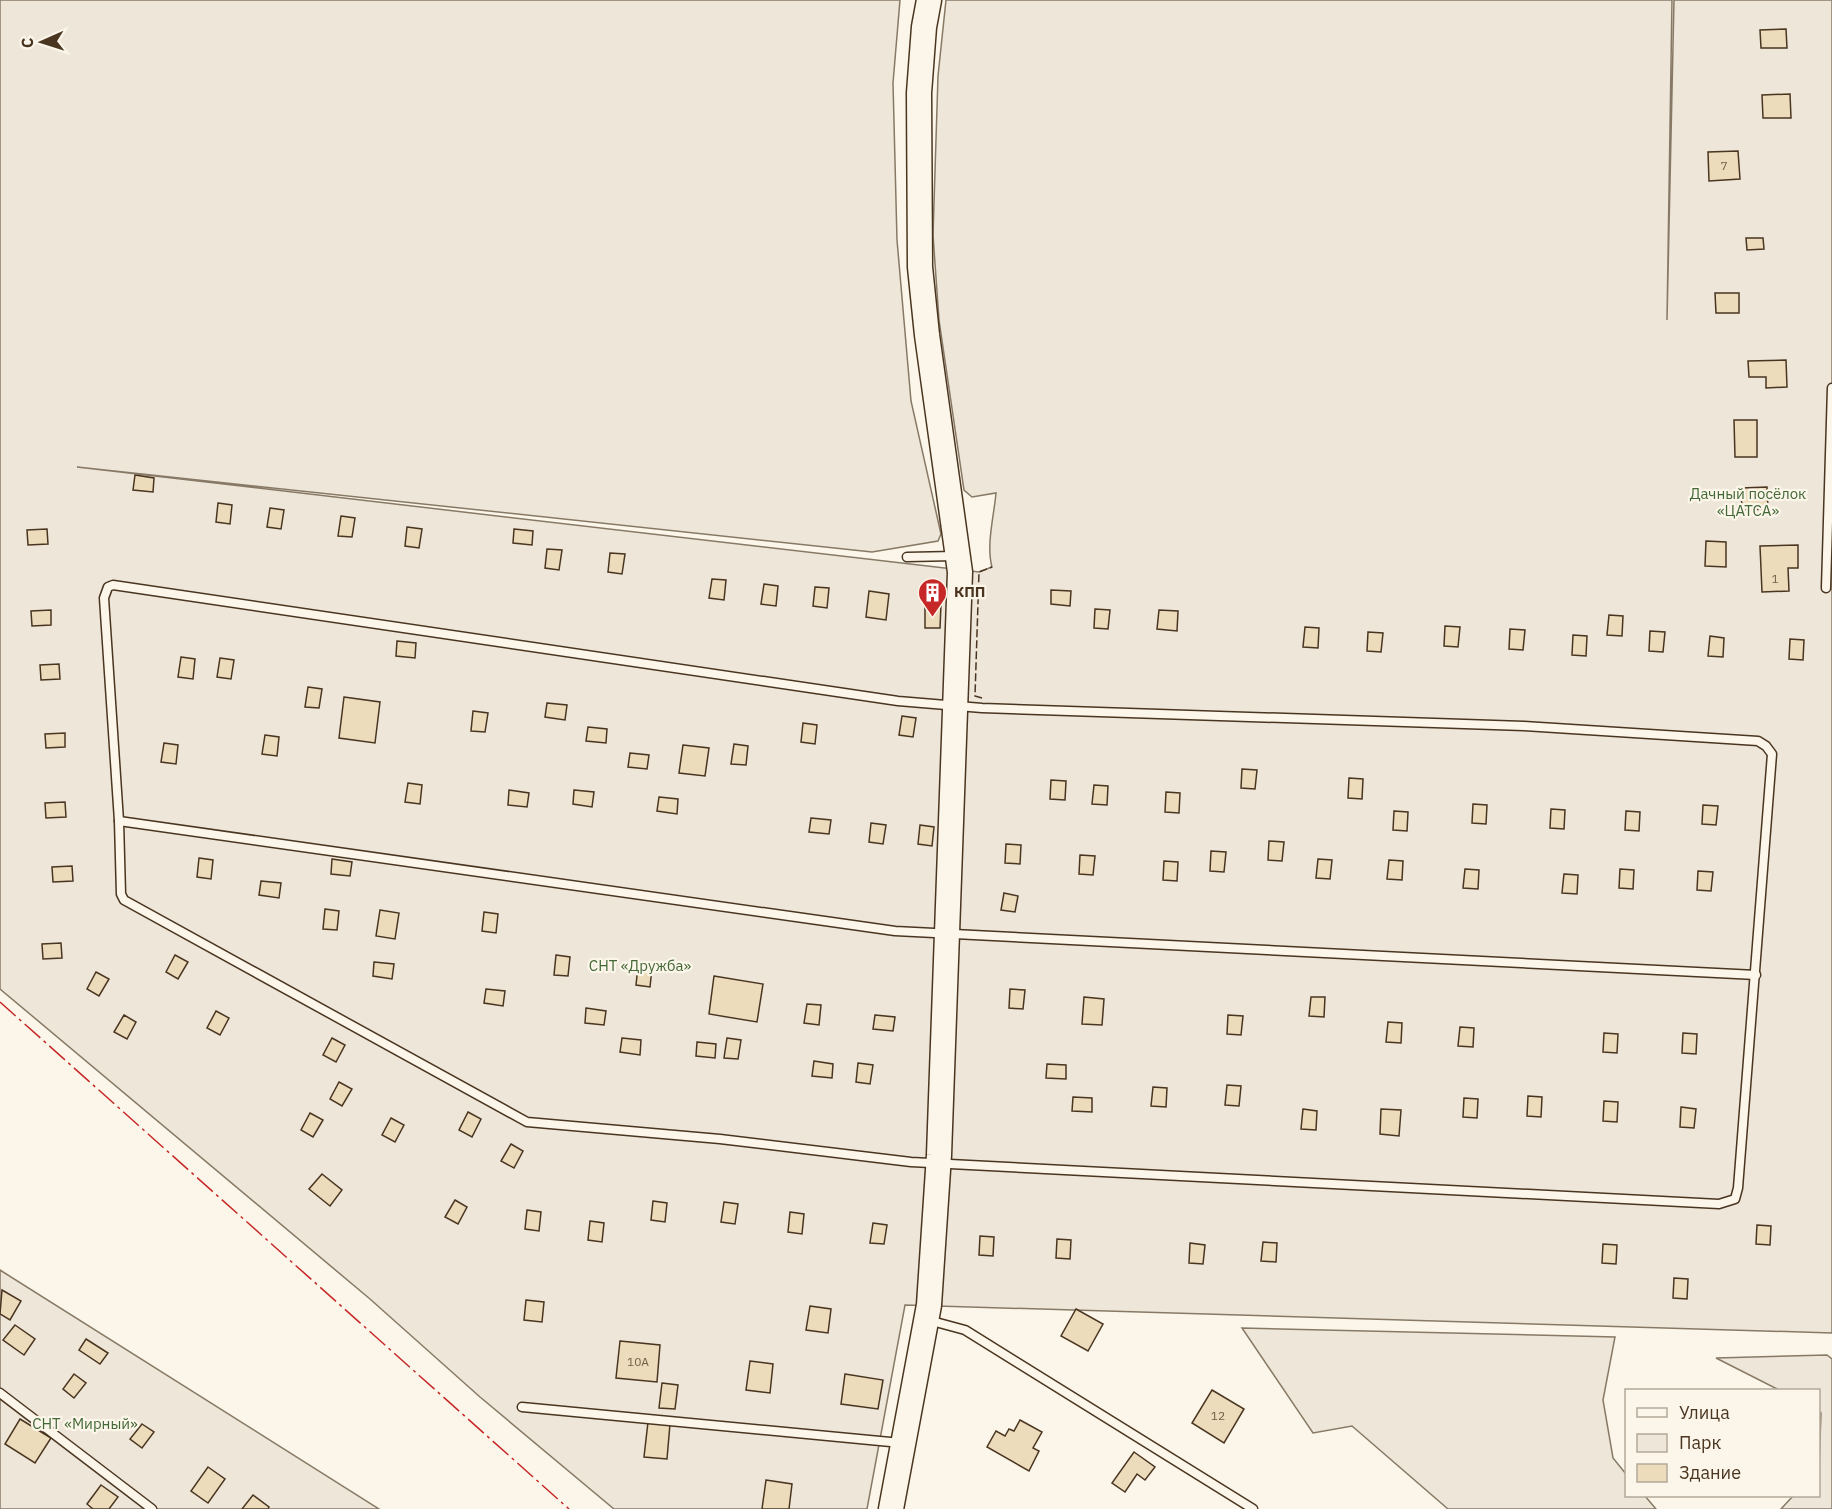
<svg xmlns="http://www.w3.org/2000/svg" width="1832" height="1509" font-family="'IBM Plex Sans',sans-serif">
<rect width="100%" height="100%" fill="#fbf6e9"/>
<g fill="#ede6d9" stroke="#887966" stroke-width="1.5">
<path d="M0 0H900L893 83 897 240 911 401 941 534 938 541 872 552 77 467 979 572 992 567C986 545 994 516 996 493L972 497 964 490 939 320 933 235 938 76 946 0H1672L1667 320 1674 0H1832V1333L905 1305 867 1509H614L480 1397 370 1299 0 989Z"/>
<polygon points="0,1270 379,1509 0,1509"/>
<polygon points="1242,1328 1615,1337 1603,1400 1613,1458 1626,1474 1626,1496 1645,1496 1656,1509 1448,1509 1352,1426 1313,1433"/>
<polygon points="1827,1355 1832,1359 1832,1509 1781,1509 1793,1496 1818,1496 1821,1413 1819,1411 1818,1390 1779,1390 1716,1358"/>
</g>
<g fill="#ecdcbc" stroke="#4a3520" stroke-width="1.5">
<polygon points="1786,29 1787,48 1761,48 1760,30"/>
<polygon points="1790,94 1791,118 1763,118 1762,95"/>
<polygon points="1738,151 1740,179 1709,181 1708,152"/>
<polygon points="1746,238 1763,238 1764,249 1747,250"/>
<polygon points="1715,293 1739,293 1739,313 1716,313"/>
<polygon points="1786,360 1787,387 1766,388 1766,377 1749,377 1748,361"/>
<polygon points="1734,420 1757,420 1757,457 1735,457"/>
<polygon points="135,475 154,478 153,492 133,490"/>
<polygon points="1767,487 1768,509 1742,510 1741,488"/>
<polygon points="218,503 232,505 230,524 216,522"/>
<polygon points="270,508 284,510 281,529 267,527"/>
<polygon points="341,516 355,518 352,537 338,536"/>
<polygon points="407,527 422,529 419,548 405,546"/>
<polygon points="47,529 48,544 28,545 27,530"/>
<polygon points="514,529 533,531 532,545 513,543"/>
<polygon points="1706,541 1726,542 1726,567 1705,566"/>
<polygon points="1798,545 1798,568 1788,568 1789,591 1762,592 1760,546"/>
<polygon points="547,549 562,550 559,570 545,568"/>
<polygon points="610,553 625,554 622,574 608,572"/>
<polygon points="712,579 726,580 724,600 709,598"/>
<polygon points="764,584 778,586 776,606 761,604"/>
<polygon points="815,587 829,588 827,608 813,606"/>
<polygon points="1051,590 1071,591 1070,606 1051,604"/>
<polygon points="869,591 889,594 886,620 866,617"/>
<polygon points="925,604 941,604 940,628 925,628"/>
<polygon points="1095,609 1110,610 1108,629 1094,628"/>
<polygon points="51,610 51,625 32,626 31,611"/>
<polygon points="1159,610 1178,611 1177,631 1157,629"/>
<polygon points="1609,615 1623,616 1622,636 1607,635"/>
<polygon points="1445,626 1460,627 1458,647 1444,646"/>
<polygon points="1305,627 1319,628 1318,648 1303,647"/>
<polygon points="1510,629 1525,630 1523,650 1509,649"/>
<polygon points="1650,631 1665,632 1663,652 1649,651"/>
<polygon points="1368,632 1383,633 1381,652 1367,651"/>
<polygon points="1573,635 1587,636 1586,656 1572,655"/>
<polygon points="1710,636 1724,638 1723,657 1708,656"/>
<polygon points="1790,639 1804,640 1803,660 1789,659"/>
<polygon points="397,641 416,643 415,658 396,656"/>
<polygon points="181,657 195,659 193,679 178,677"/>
<polygon points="220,658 234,660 231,679 217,677"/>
<polygon points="59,664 60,679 41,680 40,665"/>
<polygon points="308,687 322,689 319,708 305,707"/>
<polygon points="344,697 380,702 375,743 339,738"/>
<polygon points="547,703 567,705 565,720 545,717"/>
<polygon points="473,711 488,713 485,732 471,731"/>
<polygon points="902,716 916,718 913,737 899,735"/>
<polygon points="803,723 817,725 815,744 801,742"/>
<polygon points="588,727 607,729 606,743 586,741"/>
<polygon points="65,733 65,747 46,748 45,734"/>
<polygon points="265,735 279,737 277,756 262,754"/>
<polygon points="164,743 178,745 176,764 161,762"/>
<polygon points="734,744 748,746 746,765 731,764"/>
<polygon points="683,745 709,748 705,776 679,773"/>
<polygon points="630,753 649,755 647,769 628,767"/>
<polygon points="1242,769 1257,770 1255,789 1241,788"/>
<polygon points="1349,778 1363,779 1362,799 1348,798"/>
<polygon points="1051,780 1066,781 1065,800 1050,799"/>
<polygon points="408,783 422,785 420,804 405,802"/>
<polygon points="1094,785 1108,786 1107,805 1092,804"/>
<polygon points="509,790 529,793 527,807 508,805"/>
<polygon points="574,790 594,792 592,807 573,804"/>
<polygon points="1166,792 1180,793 1179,813 1165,812"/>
<polygon points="659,797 678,799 677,814 657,811"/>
<polygon points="65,802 66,817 46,818 45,803"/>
<polygon points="1473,804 1487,805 1486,824 1472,823"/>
<polygon points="1703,805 1718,806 1716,825 1702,824"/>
<polygon points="1551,809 1565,810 1564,829 1550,828"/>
<polygon points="1394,811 1408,812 1407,831 1393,830"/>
<polygon points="1626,811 1640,812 1639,831 1625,830"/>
<polygon points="811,818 831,820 829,834 809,832"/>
<polygon points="871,823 886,825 883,844 869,842"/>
<polygon points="920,825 934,827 932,846 918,844"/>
<polygon points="1269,841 1284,842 1282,861 1268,860"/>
<polygon points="1006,844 1021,845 1020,864 1005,863"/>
<polygon points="1211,851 1226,852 1224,872 1210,871"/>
<polygon points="1080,855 1095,856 1093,875 1079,874"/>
<polygon points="199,858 213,860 211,879 197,877"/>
<polygon points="332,859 352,862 350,876 331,874"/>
<polygon points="1318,859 1332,860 1330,879 1316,878"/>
<polygon points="1389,860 1403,861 1402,880 1387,879"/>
<polygon points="1164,861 1178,862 1177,881 1163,880"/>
<polygon points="72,866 73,881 53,882 52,867"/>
<polygon points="1465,869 1479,870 1478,889 1463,888"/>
<polygon points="1620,869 1634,870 1633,889 1619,888"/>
<polygon points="1698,871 1713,872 1711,891 1697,890"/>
<polygon points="1564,874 1578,875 1577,894 1562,893"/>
<polygon points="261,881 281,883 279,898 259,895"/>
<polygon points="1004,893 1018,896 1015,912 1001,910"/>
<polygon points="325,909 339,911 337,930 323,929"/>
<polygon points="380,910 399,913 395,939 376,936"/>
<polygon points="484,912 498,914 496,933 482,931"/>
<polygon points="61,943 62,958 43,959 42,944"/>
<polygon points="175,955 188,962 178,979 166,972"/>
<polygon points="556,955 570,957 568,976 554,975"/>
<polygon points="374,962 394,964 392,979 373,976"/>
<polygon points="638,966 652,968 650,987 636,985"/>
<polygon points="96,972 109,979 99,996 87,989"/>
<polygon points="714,976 763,984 757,1022 709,1014"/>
<polygon points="486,989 505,991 503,1006 484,1003"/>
<polygon points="1010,989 1025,990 1023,1009 1009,1008"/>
<polygon points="1084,997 1104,999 1102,1025 1082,1024"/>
<polygon points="1311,997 1325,997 1324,1017 1309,1016"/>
<polygon points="807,1004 821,1005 819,1025 804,1023"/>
<polygon points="586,1008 606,1011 604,1025 585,1023"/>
<polygon points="216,1011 229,1018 220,1035 207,1028"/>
<polygon points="124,1015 136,1022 127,1039 114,1032"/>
<polygon points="875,1015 895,1017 893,1031 873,1029"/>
<polygon points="1228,1015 1243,1016 1241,1035 1227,1034"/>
<polygon points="1388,1022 1402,1023 1401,1043 1386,1042"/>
<polygon points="1460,1027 1474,1028 1473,1047 1458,1046"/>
<polygon points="1604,1033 1618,1034 1617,1053 1603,1052"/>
<polygon points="1683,1033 1697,1034 1696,1054 1682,1053"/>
<polygon points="332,1038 345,1045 336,1062 323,1055"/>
<polygon points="622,1038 641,1040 640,1055 620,1052"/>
<polygon points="727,1038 741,1040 738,1059 724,1058"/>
<polygon points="697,1042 716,1044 715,1058 696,1056"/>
<polygon points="814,1061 833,1064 832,1078 812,1076"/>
<polygon points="858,1063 873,1065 870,1084 856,1082"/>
<polygon points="1047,1064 1066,1065 1066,1079 1046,1078"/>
<polygon points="339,1082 352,1089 342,1106 330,1099"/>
<polygon points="1227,1085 1241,1086 1239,1106 1225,1105"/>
<polygon points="1153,1087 1167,1088 1166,1107 1151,1106"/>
<polygon points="1528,1096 1542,1097 1541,1117 1527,1116"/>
<polygon points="1073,1097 1092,1098 1092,1112 1072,1111"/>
<polygon points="1464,1098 1478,1099 1477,1118 1463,1117"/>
<polygon points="1604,1101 1618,1102 1617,1122 1603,1121"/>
<polygon points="1681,1107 1696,1109 1694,1128 1680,1127"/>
<polygon points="1303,1109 1317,1111 1316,1130 1301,1129"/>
<polygon points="1381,1109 1401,1110 1399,1136 1380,1134"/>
<polygon points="468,1112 481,1119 472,1137 459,1130"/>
<polygon points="310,1113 323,1120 313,1137 301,1130"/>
<polygon points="391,1118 404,1125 395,1142 382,1135"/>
<polygon points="511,1144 523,1151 514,1168 501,1161"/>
<polygon points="322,1174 342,1190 330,1206 309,1189"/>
<polygon points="455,1200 467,1207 458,1224 445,1217"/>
<polygon points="653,1201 667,1203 665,1222 651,1220"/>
<polygon points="724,1202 738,1204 735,1224 721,1222"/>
<polygon points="527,1210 541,1212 539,1231 525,1229"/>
<polygon points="790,1212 804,1214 802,1234 788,1232"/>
<polygon points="590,1221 604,1223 602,1242 588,1240"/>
<polygon points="873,1223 887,1225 884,1244 870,1243"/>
<polygon points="1757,1225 1771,1226 1770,1245 1756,1244"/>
<polygon points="980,1236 994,1237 993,1256 979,1255"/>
<polygon points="1057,1239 1071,1240 1070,1259 1056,1258"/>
<polygon points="1263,1242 1277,1243 1276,1262 1261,1261"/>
<polygon points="1190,1243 1205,1245 1203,1264 1189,1263"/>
<polygon points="1603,1244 1617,1245 1616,1264 1602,1263"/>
<polygon points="1674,1278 1688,1279 1687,1299 1673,1298"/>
<polygon points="2,1290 21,1301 10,1320 0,1314"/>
<polygon points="526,1300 544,1302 542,1322 524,1320"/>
<polygon points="810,1306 831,1309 828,1333 806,1330"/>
<polygon points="1076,1309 1103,1324 1088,1351 1061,1336"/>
<polygon points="15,1325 35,1339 24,1355 3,1340"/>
<polygon points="86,1339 108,1353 100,1364 79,1350"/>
<polygon points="620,1341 660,1345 657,1382 616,1378"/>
<polygon points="750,1361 773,1364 770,1393 746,1390"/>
<polygon points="74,1374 86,1383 74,1398 63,1389"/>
<polygon points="845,1374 883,1380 878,1409 841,1404"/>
<polygon points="662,1383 678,1385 675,1409 659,1408"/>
<polygon points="1212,1390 1244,1409 1224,1443 1192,1423"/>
<polygon points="20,1419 51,1438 35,1463 5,1444"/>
<polygon points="1020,1420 1042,1432 1033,1448 1039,1451 1029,1471 987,1447 996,1431 1005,1436 1009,1429 1014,1431"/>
<polygon points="648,1422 670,1424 667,1459 644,1457"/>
<polygon points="142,1424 154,1432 142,1448 130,1439"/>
<polygon points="1134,1452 1155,1467 1145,1480 1137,1474 1125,1492 1112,1483"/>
<polygon points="208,1467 225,1479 208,1503 191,1491"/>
<polygon points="766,1480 792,1484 789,1509 762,1509"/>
<polygon points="101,1485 118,1497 109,1509 93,1509 87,1504"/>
<polygon points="253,1495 269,1507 268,1509 242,1509"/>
</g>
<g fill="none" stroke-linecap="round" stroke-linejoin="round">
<defs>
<g id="lane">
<polyline points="907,557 955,556"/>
<polygon points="113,585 898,701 982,708 1524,726 1758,741 1766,746 1772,754 1738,1188 1735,1199 1719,1204 911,1162 720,1139 527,1122 124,900 121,894 119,821 104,598 108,587"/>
<polyline points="1826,588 1832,388"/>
<polyline points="119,821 895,931 1756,975"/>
<polyline points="928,1320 965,1330 1253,1509"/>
<polyline points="0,1393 152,1509"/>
<polyline points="522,1407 901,1443"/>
</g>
<polyline id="secondary" points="891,1509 929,1305 939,1155 960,572 927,335 920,267 919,93 924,27 929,0"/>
</defs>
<use href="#lane" stroke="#4a3520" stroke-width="11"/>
<use href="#secondary" stroke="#4a3520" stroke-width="27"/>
<use href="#lane" stroke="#fbf6e9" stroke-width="8"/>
<use href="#secondary" stroke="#fbf6e9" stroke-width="24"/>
<polyline stroke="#4a3520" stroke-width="1.5" stroke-dasharray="8 3" stroke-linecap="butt" points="982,698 975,696 979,572 992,567"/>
<polyline stroke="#c62828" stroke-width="1.5" stroke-dasharray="21 4.5 3 4.5" stroke-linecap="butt" points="0,1002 569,1509"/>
</g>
<defs>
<symbol id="building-pin" viewBox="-11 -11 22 30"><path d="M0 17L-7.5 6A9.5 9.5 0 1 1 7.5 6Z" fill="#c62828" stroke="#fbf6e9"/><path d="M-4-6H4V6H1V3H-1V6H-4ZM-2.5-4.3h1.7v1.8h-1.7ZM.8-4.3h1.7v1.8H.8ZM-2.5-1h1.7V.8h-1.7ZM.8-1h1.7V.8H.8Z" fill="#fff"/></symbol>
</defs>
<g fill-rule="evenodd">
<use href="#building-pin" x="916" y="576" width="33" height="45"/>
</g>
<g text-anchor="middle" stroke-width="4.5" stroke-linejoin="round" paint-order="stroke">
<g font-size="12" fill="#725f47">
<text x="1724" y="170">7</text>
<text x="1775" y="583">1</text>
<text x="638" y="1366">10А</text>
<text x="1218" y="1420">12</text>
</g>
<g font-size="15" fill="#436837" stroke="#fbf6e9">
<text x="1748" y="499">Дачный посёлок<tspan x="1748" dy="17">«ЦАТСА»</tspan></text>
<text x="640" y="971">СНТ «Дружба»</text>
<text x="85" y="1429">СНТ «Мирный»</text>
</g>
<g font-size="15" font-weight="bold" fill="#4a3520" stroke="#fbf6e9" text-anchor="start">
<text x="954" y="597">КПП</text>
</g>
</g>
<rect x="1625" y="1389" width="195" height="108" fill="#fbf6e9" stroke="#b4a999" stroke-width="1.5"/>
<rect x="1637" y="1408" width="30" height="9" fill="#fbf6e9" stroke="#b4a999" stroke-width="1.5"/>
<text x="1679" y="1419" font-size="18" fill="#4a3520">Улица</text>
<rect x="1637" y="1434" width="30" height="18" fill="#ede6d9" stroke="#b4a999" stroke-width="1.5"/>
<text x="1679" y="1449" font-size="18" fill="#4a3520">Парк</text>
<rect x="1637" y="1464" width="30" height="18" fill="#ecdcbc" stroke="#b4a999" stroke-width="1.5"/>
<text x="1679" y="1479" font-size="18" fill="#4a3520">Здание</text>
<g transform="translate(42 42) rotate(267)" stroke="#fbf6e9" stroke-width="4.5" paint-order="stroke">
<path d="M0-4.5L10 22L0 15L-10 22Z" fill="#4a3520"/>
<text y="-9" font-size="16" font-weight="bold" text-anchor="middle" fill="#4a3520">С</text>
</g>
</svg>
